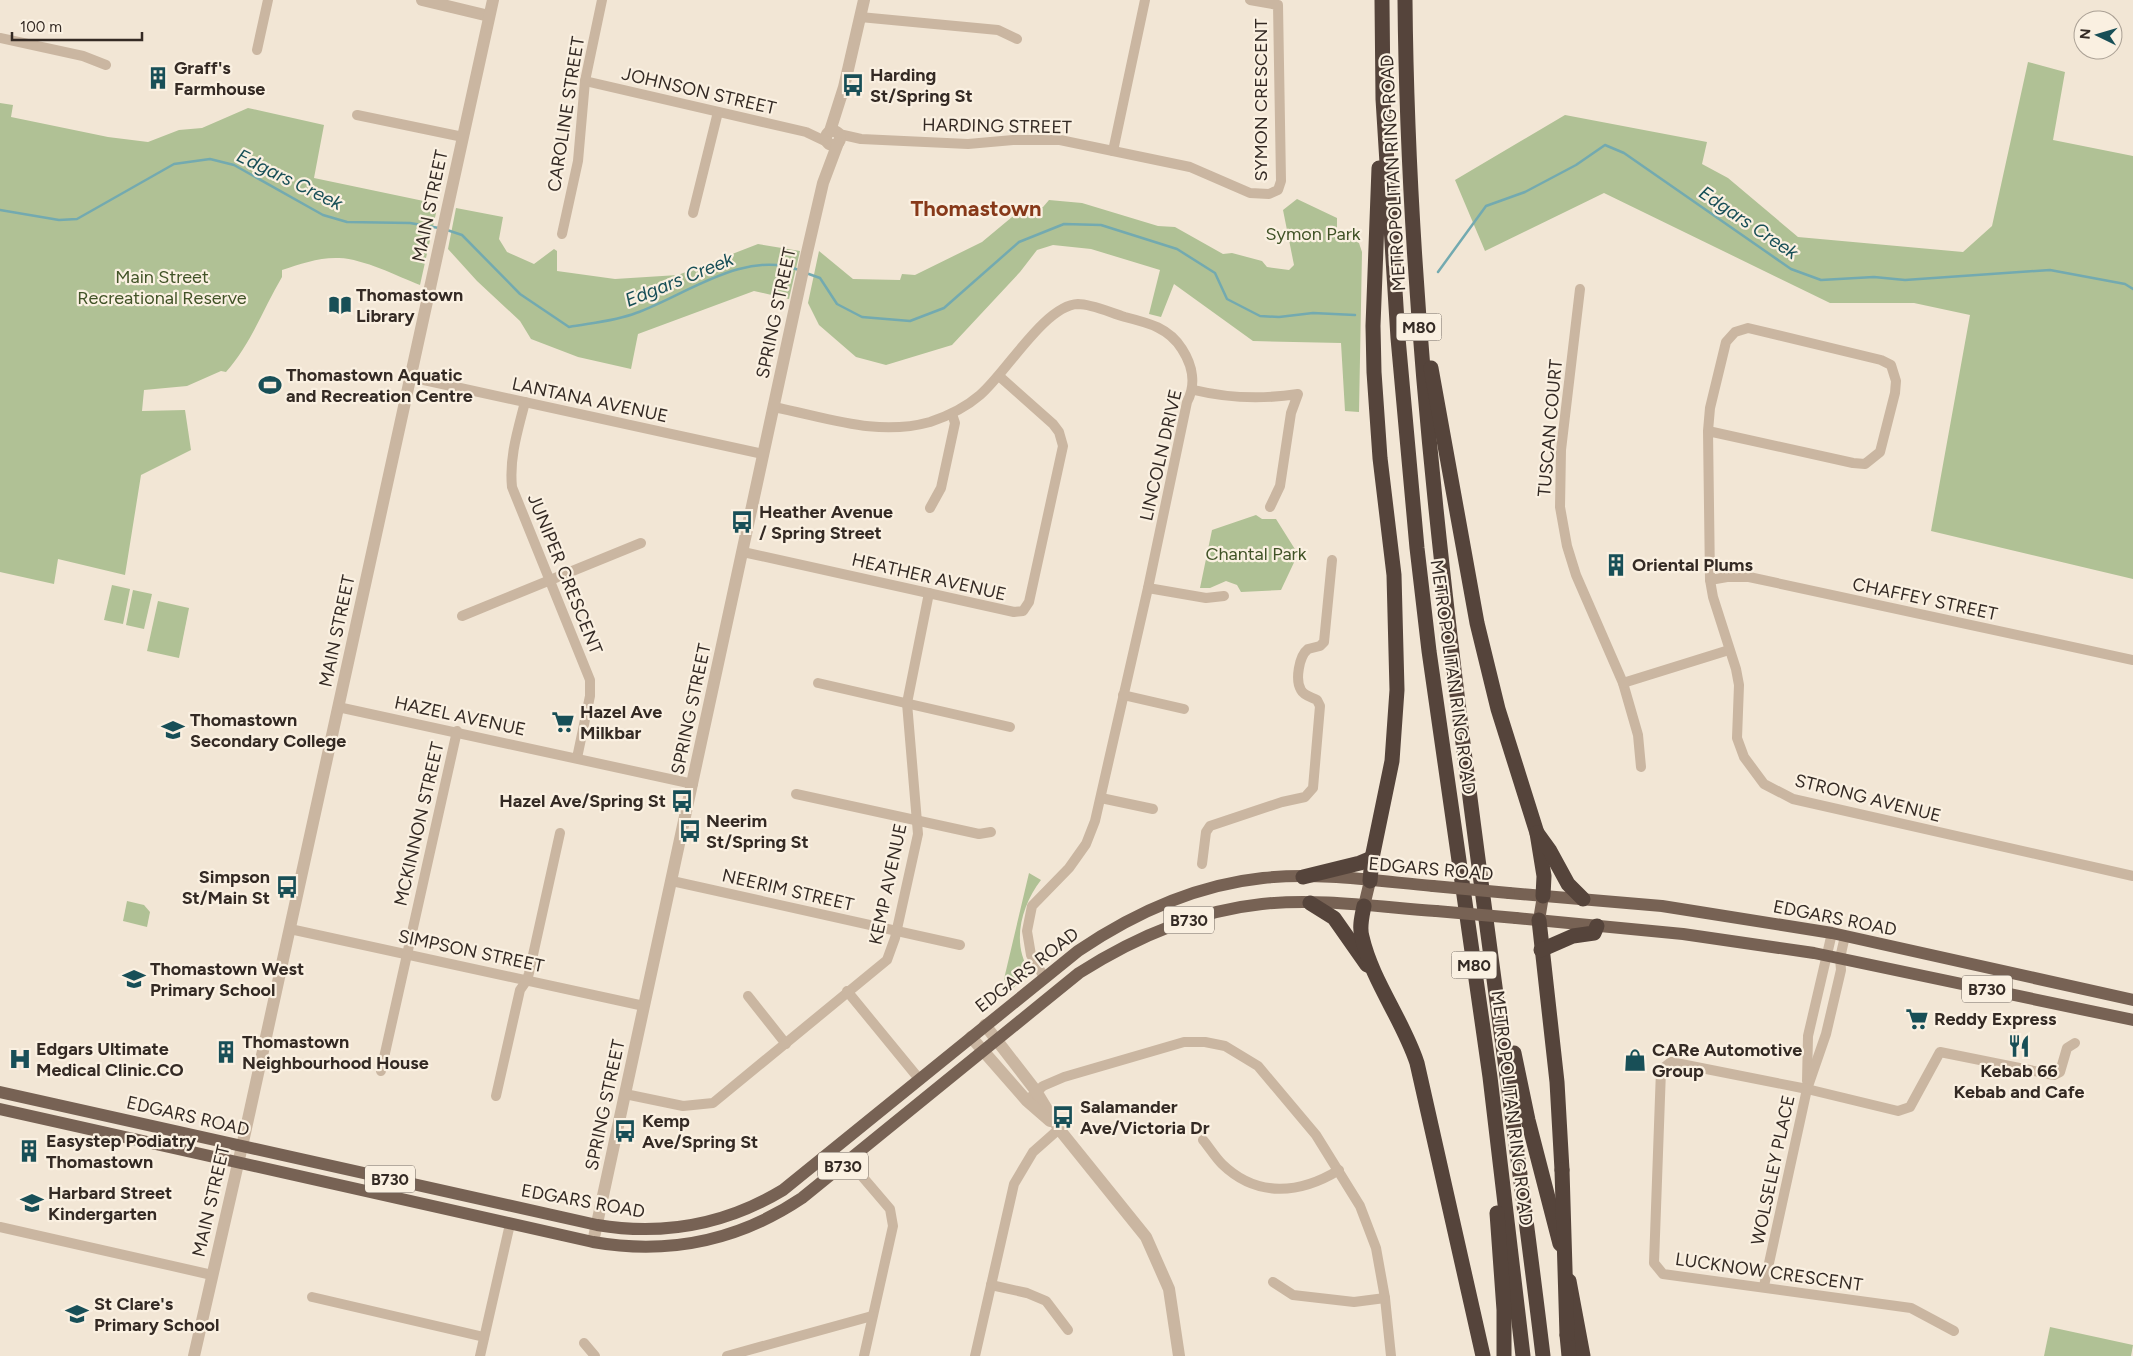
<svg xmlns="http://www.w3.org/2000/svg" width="2133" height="1356" font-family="Figtree,sans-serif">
<rect width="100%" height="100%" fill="#f2e6d5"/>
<g fill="#b0c195">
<polygon points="2028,62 2065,72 2053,140 2133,156 2133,579 1931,531 1970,315 1914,303 1830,303 1604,193 1485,251 1455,180 1565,115 1707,142 1702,164 1728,178 1798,237 1963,252 1992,226"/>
<path d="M0 103 13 105 11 117 108 137 148 142 179 130 202 128 248 108 324 125 314 178 438 204 420 285C397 276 364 259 339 258 320 257 300 264 282 270V277C263 309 251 344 226 372L221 371 187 386 144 390 142 411 185 410 191 450 141 475 125 575 58 559 54 584 0 572Z"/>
<polygon points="1297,199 1337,218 1337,232 1359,243 1362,252 1359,412 1345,411 1341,343 1253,341 1174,284 1161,317 1149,314 1160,270 1091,249 1053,245 1037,250 1020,272 952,345 886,365 856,357 819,325 808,303 819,251 853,279 900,280 902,274 915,275 982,242 1024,207 1043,207 1049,200 1082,203 1158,226 1175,227 1223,254 1232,253 1262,261 1267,267 1289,270 1294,265 1283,210"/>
<polygon points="456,208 503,217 499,239 507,252 534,264 554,249 557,251 557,271 615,279 678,275 758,244 800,251 789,299 754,291 638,334 631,369 578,357 531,339 520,321 477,281 448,249"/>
<polygon points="1256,515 1262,519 1276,519 1298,554 1281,590 1241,592 1237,585 1226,581 1210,588 1200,588 1212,530"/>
<polygon points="112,585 130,589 123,624 104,620"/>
<polygon points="133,590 152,594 144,629 126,625"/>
<polygon points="158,601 189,608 179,658 147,651"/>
<path d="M1029 873 1041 880C1021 906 1011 944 1030 972L1012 989 1004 979Z"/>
<polygon points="127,901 144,905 150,912 147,927 123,921"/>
<polygon points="2050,1327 2133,1345 2131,1356 2044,1356"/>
</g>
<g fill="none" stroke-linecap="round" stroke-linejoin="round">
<g stroke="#73aab0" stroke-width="2.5">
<polyline points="0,210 59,220 77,219 174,164 210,159 234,165 323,215 347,222 410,223 439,228"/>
<path d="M447 230 462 235 520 294 569 327C591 323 616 321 636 313 686 295 744 249 799 270"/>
<polyline points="1438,272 1486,206 1525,192 1576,165 1605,145 1624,153 1791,269 1821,280 1874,277 1905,280 2050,270 2125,284 2133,289"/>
<polyline points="806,273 820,278 837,304 862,317 910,321 944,308 1019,242 1064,224 1101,225 1177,249 1215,273 1227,299 1260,316 1279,317 1313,313 1355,315"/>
</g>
<g stroke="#cab6a1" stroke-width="10">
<polyline points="860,17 998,30 1017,39"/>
<polyline points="0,38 83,56 106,65"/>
<polyline points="257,50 268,0"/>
<polyline points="585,81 806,132 827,142"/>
<polyline points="357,115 463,137"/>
<polyline points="839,134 861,139 968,144 1013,140 1060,140 1190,167 1250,193 1269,194 1278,190 1281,181 1278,5 1250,0"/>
<polyline points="1113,151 1145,0"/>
<polyline points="693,213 718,112"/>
<polyline points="562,234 578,161 585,81 602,0"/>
<polyline points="1580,289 1561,450 1560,507 1567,546 1576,575 1623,683 1638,735 1641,767"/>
<polyline points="410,377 763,454"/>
<path d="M1194 390C1227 398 1265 399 1298 394L1291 413 1280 486 1270 507"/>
<path d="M525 402C518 430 509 457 512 487L590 680V696L577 758"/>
<path d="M773 407C826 417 876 437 930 422 948 416 965 408 980 395 1006 373 1045 305 1078 304 1092 304 1111 313 1125 317 1149 323 1169 328 1182 349 1193 366 1196 385 1187 402L1148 588 1095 821 1086 844 1069 868 1032 906 1027 931 1031 955 1044 977"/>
<polyline points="1708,431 1853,463 1865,464 1880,452 1895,393 1896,381 1891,365 1881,360 1748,328 1735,332 1726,342 1710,408 1708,431 1710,580 1713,597 1736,669 1739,685 1737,738 1744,757 1764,784 1793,799 2133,876"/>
<polyline points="930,508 941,488 955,423 952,414"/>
<polyline points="743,552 1014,612 1023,611 1029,602 1063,446 1059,432 1053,424 999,376"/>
<polyline points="1710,580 1727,577 1749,577 2133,660"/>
<polyline points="1148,588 1206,598 1224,596"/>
<polyline points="462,616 641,543"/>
<polyline points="818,683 1010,727"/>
<polyline points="1623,683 1729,650"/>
<polyline points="1123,695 1184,709"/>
<polyline points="338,707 693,784"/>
<polyline points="796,794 979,834 991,832"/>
<polyline points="1101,798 1153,809"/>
<path d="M1202 864 1206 832 1210 826 1282 802 1305 797 1313 788 1320 706 1317 700C1312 697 1304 696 1301 690 1295 680 1299 656 1308 649L1320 646 1324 642 1332 560"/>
<polyline points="672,881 960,945"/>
<polyline points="290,929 644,1006"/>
<polyline points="847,991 920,1080"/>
<polyline points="748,996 786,1044"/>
<polyline points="381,1071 457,731"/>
<polyline points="1807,1081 1808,1036 1832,933"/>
<polyline points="625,1094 683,1106 713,1103 887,960 895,938 918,834 907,703 929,593"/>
<polyline points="496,1096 520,990 527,980 529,973 560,833"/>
<polyline points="1032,1096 1043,1086 1064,1077 1184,1042 1205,1042 1225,1046 1258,1066 1316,1135 1360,1206 1376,1248 1385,1298 1391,1356"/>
<path d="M1203 1140C1209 1147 1215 1157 1222 1164 1257 1198 1300 1194 1339 1170"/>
<polyline points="849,1161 890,1209 893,1226 864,1356"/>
<polyline points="0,1227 212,1275"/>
<polyline points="1273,1282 1293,1295 1354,1302 1385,1298"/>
<polyline points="991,1285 1027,1293 1046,1301 1068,1330"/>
<polyline points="1764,1286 1807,1089 1826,1034 1841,970 1840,958 1845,936"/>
<polyline points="312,1297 484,1337"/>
<polyline points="1954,1331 1911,1308 1663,1274 1654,1263 1661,1070 1671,1062 1807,1089 1898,1111 1910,1107 1940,1052 2054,1075 2060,1072 2067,1048 2075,1043"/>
<polyline points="584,1343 595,1356"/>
<polyline points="480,1356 510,1224"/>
<polyline points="727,1356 872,1316"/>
<polyline points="975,1356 1014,1184 1033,1152 1059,1129"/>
</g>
<g stroke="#cab6a1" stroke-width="12">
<polyline points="422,0 489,16"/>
<circle cx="833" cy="138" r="7"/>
<polyline points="830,131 844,87 864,0"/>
<polyline points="985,1025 1036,1091 1059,1129 1146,1237 1169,1289 1179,1356"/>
<polyline points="971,1037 1027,1101 1050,1121"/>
<polyline points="593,1242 805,261 823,183 838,143"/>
<polyline points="194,1356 245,1133 493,0"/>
</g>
<g stroke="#776254" stroke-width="12">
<polyline points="1509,893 1662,906 1832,933 2133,1000"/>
<polyline points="1364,906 1370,881"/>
<polyline points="1516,918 1683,934 1814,953 2133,1020"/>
<polyline points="1539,920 1543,896"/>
<path d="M0 1092 597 1225C663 1236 725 1225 783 1190L1078 951C1134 913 1196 885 1263 878 1319 872 1377 881 1433 886"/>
<path d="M0 1109 593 1242C668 1255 738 1241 802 1198L1079 973C1134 938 1196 911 1262 904 1319 898 1379 907 1436 911"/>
</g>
<g stroke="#55443b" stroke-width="15">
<polyline points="1382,0 1383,99 1398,338 1417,548 1429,651 1490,1077 1523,1356"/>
<path d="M1405 0C1409 456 1489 905 1543 1356"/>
<polyline points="1431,368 1477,623 1498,709 1537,833 1544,876 1543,896"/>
<polyline points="1537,833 1550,851 1568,884 1583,899"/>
<polyline points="1303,877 1360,863 1372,858"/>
<polyline points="1370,881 1372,858 1392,761 1397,690 1394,575 1380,458 1374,372 1373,326 1379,168"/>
<polyline points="1310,903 1334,918 1367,965"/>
<path d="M1364 906C1362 916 1359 927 1362 937 1372 981 1403 1020 1417 1063L1483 1356"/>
<polyline points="1539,920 1557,1082 1562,1170"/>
<polyline points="1541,950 1573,936 1594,933 1597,926"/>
<polyline points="1514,1053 1528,1120 1560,1244"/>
<polyline points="1497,1213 1504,1310 1504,1356"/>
<polyline points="1569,1281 1583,1356"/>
<polyline points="1567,1335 1569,1356"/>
</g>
<g stroke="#776254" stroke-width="12">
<polyline points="1433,886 1509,893"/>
<polyline points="1436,911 1516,918"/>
</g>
<polyline stroke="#55443b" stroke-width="15" points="1562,1170 1567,1335"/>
</g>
<defs>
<symbol id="building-bare" viewBox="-9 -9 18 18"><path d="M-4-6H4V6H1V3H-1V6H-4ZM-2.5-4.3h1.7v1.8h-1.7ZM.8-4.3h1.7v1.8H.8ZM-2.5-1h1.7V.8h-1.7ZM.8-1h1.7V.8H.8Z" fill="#184f57" stroke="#faf0e1" stroke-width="2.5" paint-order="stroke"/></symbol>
<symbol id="bus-bare" viewBox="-9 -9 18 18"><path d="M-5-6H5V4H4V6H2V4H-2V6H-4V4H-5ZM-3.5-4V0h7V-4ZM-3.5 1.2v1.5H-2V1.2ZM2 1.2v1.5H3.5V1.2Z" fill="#184f57" stroke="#faf0e1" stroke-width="2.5" paint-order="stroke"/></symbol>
<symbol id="library-bare" viewBox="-9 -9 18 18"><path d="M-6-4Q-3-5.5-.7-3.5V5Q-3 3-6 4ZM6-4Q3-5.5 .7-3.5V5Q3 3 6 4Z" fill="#184f57" stroke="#faf0e1" stroke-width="2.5" paint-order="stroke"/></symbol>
<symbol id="stadium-bare" viewBox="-9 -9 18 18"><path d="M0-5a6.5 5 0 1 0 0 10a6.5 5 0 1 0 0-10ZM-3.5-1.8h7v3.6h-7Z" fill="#184f57" stroke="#faf0e1" stroke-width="2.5" paint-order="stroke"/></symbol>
<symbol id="supermarket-bare" viewBox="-9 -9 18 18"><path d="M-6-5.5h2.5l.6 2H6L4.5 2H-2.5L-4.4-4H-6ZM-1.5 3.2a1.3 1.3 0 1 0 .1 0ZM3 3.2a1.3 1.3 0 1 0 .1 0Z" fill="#184f57" stroke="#faf0e1" stroke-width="2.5" paint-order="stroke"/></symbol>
<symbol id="school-bare" viewBox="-9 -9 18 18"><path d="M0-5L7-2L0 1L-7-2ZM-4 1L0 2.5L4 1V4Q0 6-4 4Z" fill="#184f57" stroke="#faf0e1" stroke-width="2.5" paint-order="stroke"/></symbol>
<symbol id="restaurant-bare" viewBox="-9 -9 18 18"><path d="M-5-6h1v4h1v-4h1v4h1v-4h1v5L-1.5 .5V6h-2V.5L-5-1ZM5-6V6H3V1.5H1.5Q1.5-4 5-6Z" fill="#184f57" stroke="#faf0e1" stroke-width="2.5" paint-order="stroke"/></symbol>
<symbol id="hospital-bare" viewBox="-9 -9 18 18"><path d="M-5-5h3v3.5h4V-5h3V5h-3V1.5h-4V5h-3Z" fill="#184f57" stroke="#faf0e1" stroke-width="2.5" paint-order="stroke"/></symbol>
<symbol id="shop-bare" viewBox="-9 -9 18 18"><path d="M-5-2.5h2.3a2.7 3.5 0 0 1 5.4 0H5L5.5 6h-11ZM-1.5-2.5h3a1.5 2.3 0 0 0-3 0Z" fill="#184f57" stroke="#faf0e1" stroke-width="2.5" paint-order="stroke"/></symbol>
</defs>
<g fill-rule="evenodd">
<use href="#building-bare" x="142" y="62" width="32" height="32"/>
<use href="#bus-bare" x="837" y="69" width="32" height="32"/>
<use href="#library-bare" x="324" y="289" width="32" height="32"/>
<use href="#stadium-bare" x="254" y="369" width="32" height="32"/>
<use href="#bus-bare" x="726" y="506" width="32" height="32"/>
<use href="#building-bare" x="1600" y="549" width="32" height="32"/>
<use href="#supermarket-bare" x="547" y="706" width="32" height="32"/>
<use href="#school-bare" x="157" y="714" width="32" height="32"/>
<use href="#bus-bare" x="666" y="785" width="32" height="32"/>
<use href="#bus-bare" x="674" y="815" width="32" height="32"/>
<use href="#bus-bare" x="271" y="871" width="32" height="32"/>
<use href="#school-bare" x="118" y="963" width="32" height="32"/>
<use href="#supermarket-bare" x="1901" y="1003" width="32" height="32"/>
<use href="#restaurant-bare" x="2003" y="1030" width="32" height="32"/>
<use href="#building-bare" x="210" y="1036" width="32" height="32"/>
<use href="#hospital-bare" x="4" y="1043" width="32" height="32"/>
<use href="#shop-bare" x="1619" y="1044" width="32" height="32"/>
<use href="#bus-bare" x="1047" y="1101" width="32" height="32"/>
<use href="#bus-bare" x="609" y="1115" width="32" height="32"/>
<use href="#building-bare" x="13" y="1135" width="32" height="32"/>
<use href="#school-bare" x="16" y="1187" width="32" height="32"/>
<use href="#school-bare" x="61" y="1298" width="32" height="32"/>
</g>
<g text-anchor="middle" stroke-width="4.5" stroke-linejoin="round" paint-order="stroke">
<g fill="#faf0e1" stroke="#6f655d" stroke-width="1">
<rect x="1396.5" y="313.5" width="45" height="27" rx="4"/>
<rect x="1164" y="906.5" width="50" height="27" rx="4"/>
<rect x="1451.5" y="951.5" width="45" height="27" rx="4"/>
<rect x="1962" y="975.5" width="50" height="27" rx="4"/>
<rect x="818" y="1152.5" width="50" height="27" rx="4"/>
<rect x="365" y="1165.5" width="50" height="27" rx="4"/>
</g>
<g font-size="16" font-weight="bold" fill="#342a24">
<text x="1419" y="333">M80</text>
<text x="1189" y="926">B730</text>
<text x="1474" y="971">M80</text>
<text x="1987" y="995">B730</text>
<text x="843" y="1172">B730</text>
<text x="390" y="1185">B730</text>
</g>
<g font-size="18" font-weight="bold" fill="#342a24" stroke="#faf0e1" text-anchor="start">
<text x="174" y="74">Graff's<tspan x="174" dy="21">Farmhouse</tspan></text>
<text x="870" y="81">Harding<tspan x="870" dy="21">St/Spring St</tspan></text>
<text x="356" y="301">Thomastown<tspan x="356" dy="21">Library</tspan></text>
<text x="286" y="381">Thomastown Aquatic<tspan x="286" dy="21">and Recreation Centre</tspan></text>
<text x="759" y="518">Heather Avenue<tspan x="759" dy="21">/ Spring Street</tspan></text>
<text x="1632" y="571">Oriental Plums</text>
<text x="580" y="718">Hazel Ave<tspan x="580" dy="21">Milkbar</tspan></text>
<text x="190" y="726">Thomastown<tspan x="190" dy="21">Secondary College</tspan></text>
<text x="666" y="807" text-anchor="end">Hazel Ave/Spring St</text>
<text x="706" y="827">Neerim<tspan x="706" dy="21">St/Spring St</tspan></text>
<text x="270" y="883" text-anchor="end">Simpson<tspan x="270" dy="21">St/Main St</tspan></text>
<text x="150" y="975">Thomastown West<tspan x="150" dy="21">Primary School</tspan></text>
<text x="1934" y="1025">Reddy Express</text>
<text x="242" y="1048">Thomastown<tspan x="242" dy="21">Neighbourhood House</tspan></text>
<text x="36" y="1055">Edgars Ultimate<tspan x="36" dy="21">Medical Clinic.CO</tspan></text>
<text x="1652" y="1056">CARe Automotive<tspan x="1652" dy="21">Group</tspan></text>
<text x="2019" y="1077" text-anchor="middle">Kebab 66<tspan x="2019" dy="21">Kebab and Cafe</tspan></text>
<text x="1080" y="1113">Salamander<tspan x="1080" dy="21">Ave/Victoria Dr</tspan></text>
<text x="642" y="1127">Kemp<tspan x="642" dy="21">Ave/Spring St</tspan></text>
<text x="46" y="1147">Easystep Podiatry<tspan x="46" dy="21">Thomastown</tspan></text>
<text x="48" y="1199">Harbard Street<tspan x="48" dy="21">Kindergarten</tspan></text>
<text x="94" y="1310">St Clare's<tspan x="94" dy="21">Primary School</tspan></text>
</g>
<g font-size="18" fill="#342a24" stroke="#faf0e1">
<text transform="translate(699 91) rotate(13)" y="6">JOHNSON STREET</text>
<text transform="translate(1261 100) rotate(-90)" y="6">SYMON CRESCENT</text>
<text transform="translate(566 114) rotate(-81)" y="6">CAROLINE STREET</text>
<text transform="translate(997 126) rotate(1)" y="6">HARDING STREET</text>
<text transform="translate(1393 173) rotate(-93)" y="6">METROPOLITAN RING ROAD</text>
<text transform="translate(430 206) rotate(-78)" y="6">MAIN STREET</text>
<text transform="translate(776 313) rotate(-78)" y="6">SPRING STREET</text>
<text transform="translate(590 400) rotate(12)" y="6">LANTANA AVENUE</text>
<text transform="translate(1550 428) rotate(-85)" y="6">TUSCAN COURT</text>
<text transform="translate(1161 455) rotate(-77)" y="6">LINCOLN DRIVE</text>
<text transform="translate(565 574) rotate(68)" y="6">JUNIPER CRESCENT</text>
<text transform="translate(929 577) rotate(13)" y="6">HEATHER AVENUE</text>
<text transform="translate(1925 599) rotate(12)" y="6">CHAFFEY STREET</text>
<text transform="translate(337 631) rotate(-78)" y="6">MAIN STREET</text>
<text transform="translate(1453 677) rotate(82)" y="6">METROPOLITAN RING ROAD</text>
<text transform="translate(691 709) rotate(-78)" y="6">SPRING STREET</text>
<text transform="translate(460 716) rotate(12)" y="6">HAZEL AVENUE</text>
<text transform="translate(1868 798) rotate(14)" y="6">STRONG AVENUE</text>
<text transform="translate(419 824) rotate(-77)" y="6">MCKINNON STREET</text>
<text transform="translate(1431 869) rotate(5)" y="6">EDGARS ROAD</text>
<text transform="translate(888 884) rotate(-78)" y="6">KEMP AVENUE</text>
<text transform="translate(788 890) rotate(13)" y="6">NEERIM STREET</text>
<text transform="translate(1835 918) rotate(11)" y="6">EDGARS ROAD</text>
<text transform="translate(471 951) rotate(12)" y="6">SIMPSON STREET</text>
<text transform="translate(1027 970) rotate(-38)" y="6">EDGARS ROAD</text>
<text transform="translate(605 1105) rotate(-78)" y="6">SPRING STREET</text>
<text transform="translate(1512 1108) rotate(83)" y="6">METROPOLITAN RING ROAD</text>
<text transform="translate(188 1116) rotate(13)" y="6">EDGARS ROAD</text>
<text transform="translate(1773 1170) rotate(-78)" y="6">WOLSELEY PLACE</text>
<text transform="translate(211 1201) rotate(-77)" y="6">MAIN STREET</text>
<text transform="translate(583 1201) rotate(10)" y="6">EDGARS ROAD</text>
<text transform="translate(1769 1272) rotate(8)" y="6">LUCKNOW CRESCENT</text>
</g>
<g font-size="18" fill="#415327" stroke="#faf0e1">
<text x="1313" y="240">Symon Park</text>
<text x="162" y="283">Main Street<tspan x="162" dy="21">Recreational Reserve</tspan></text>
<text x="1256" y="560">Chantal Park</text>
</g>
<g font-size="19" font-style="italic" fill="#184f57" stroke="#faf0e1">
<text transform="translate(290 179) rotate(26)" y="7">Edgars Creek</text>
<text transform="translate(1749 222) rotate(34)" y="7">Edgars Creek</text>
<text transform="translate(679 279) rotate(-22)" y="7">Edgars Creek</text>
</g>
<g font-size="22" font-weight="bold" fill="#873919" stroke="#faf0e1">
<text x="976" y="216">Thomastown</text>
</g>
</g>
<g transform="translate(2098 35) rotate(275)"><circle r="24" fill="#faf0e1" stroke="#aba195"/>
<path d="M0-4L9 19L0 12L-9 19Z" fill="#184f57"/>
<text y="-8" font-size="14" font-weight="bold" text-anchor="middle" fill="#342a24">N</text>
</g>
<path d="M12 32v8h130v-8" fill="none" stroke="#342a24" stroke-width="2.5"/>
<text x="20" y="32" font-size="15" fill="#342a24" stroke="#faf0e1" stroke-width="4" paint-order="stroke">100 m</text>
</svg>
